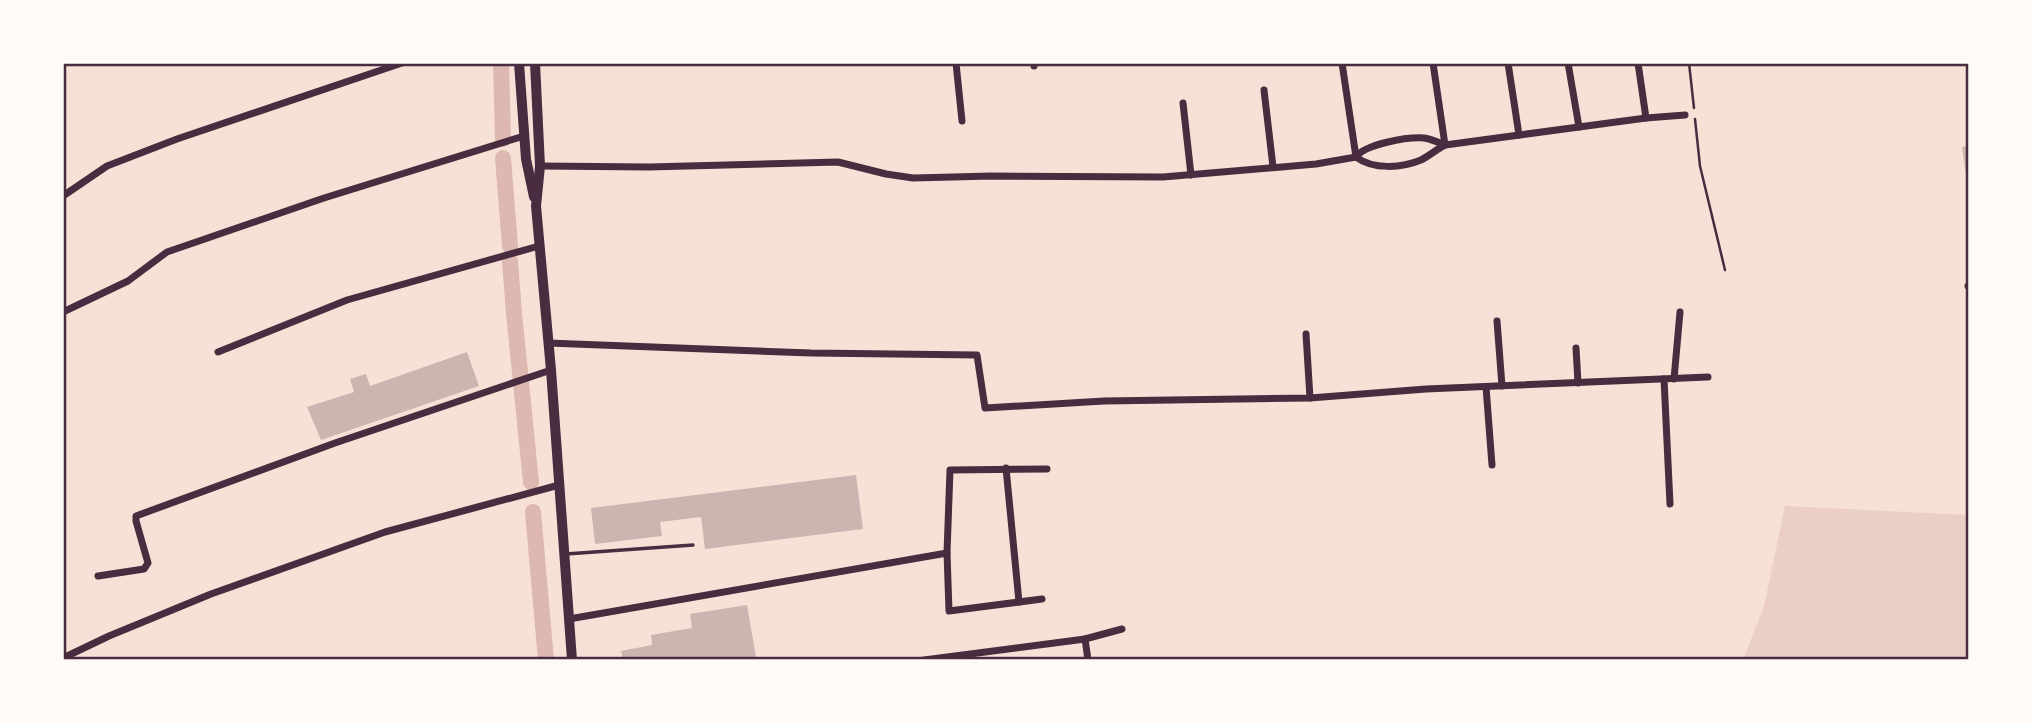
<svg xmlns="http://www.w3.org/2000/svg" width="2032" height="723" font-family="Raleway,sans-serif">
<rect width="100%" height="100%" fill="#f7e1d7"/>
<polygon fill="#ebcfc5" points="1785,506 1969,515 1969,660 1743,660 1764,606"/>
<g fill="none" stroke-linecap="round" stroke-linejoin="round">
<g stroke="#dcb8b0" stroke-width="16">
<polyline points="501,63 503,139"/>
<polyline points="503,158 510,246"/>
<polyline points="510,261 514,313 531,482"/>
<polyline points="533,512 546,660"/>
</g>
</g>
<g fill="#ccb4b1">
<polygon points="1969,146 1969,182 1967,182 1962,147"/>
<polygon points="467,352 479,386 321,440 307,407 354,392 350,379 366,374 370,386"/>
<polygon points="856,475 863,529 705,549 701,517 660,522 662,536 595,544 591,508"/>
<polygon points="747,605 756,657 739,660 623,660 621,651 652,645 651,635 692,628 690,614"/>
</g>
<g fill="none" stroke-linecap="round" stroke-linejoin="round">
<g stroke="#4a2c40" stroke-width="2.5">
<polyline points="1689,63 1694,108"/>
<polyline points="1695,119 1700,166 1725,270"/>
</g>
<polyline stroke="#4a2c40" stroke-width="3.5" points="566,554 693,545"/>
<g stroke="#4a2c40" stroke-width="7">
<polyline points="956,63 962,121"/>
<polyline points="1034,63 1034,66"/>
<path d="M1342 63 1356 157C1373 170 1402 168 1421 160 1429 156 1437 149 1445 145L1433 63"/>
<polyline points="1508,63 1519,135"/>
<polyline points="1568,63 1579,127"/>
<polyline points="1638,63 1646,118"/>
<polyline points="1264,90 1273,167"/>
<polyline points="1183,103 1191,175"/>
<path d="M540 166 649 167 838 162 886 174 913 178 992 176 1163 177 1316 164 1356 157C1365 144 1407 137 1424 138 1431 139 1438 142 1445 145L1646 118 1685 115"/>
<polyline points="63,196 107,166 177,139 402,63"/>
<polyline points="1968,286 1969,286"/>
<polyline points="63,312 128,281 167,252 324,198 524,136"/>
<polyline points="1497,321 1502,386"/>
<polyline points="1306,334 1310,398"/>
<polyline points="548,343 811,353 977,355 985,408 1104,401 1310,398 1426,389 1708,377"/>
<polyline points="1576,348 1578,383"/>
<polyline points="218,352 347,300 539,246"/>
<polyline points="1664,379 1670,504"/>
<polyline points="1674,379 1680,312"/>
<polyline points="1486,387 1492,465"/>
<polyline points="1006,468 1019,602"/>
<polyline points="98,576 144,569 148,563 136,521 136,516 335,443 551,370"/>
<polyline points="1042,599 949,611 947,553 950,470 1047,469"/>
<polyline points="569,619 947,553"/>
<polyline points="1085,639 1122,629"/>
<polyline points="63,658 109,636 211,594 385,532 559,485"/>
<polyline points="924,660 1085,639 1088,660"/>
</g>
<g stroke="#4a2c40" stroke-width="10">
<polyline points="519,63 526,159 534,197"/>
<polyline points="535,63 540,166 536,206 551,370 572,660"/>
</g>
</g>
<rect width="2032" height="723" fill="none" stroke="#fffaf5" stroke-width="130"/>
<rect x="65" y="65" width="1902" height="593" fill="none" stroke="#4a2c40" stroke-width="2.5"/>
</svg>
